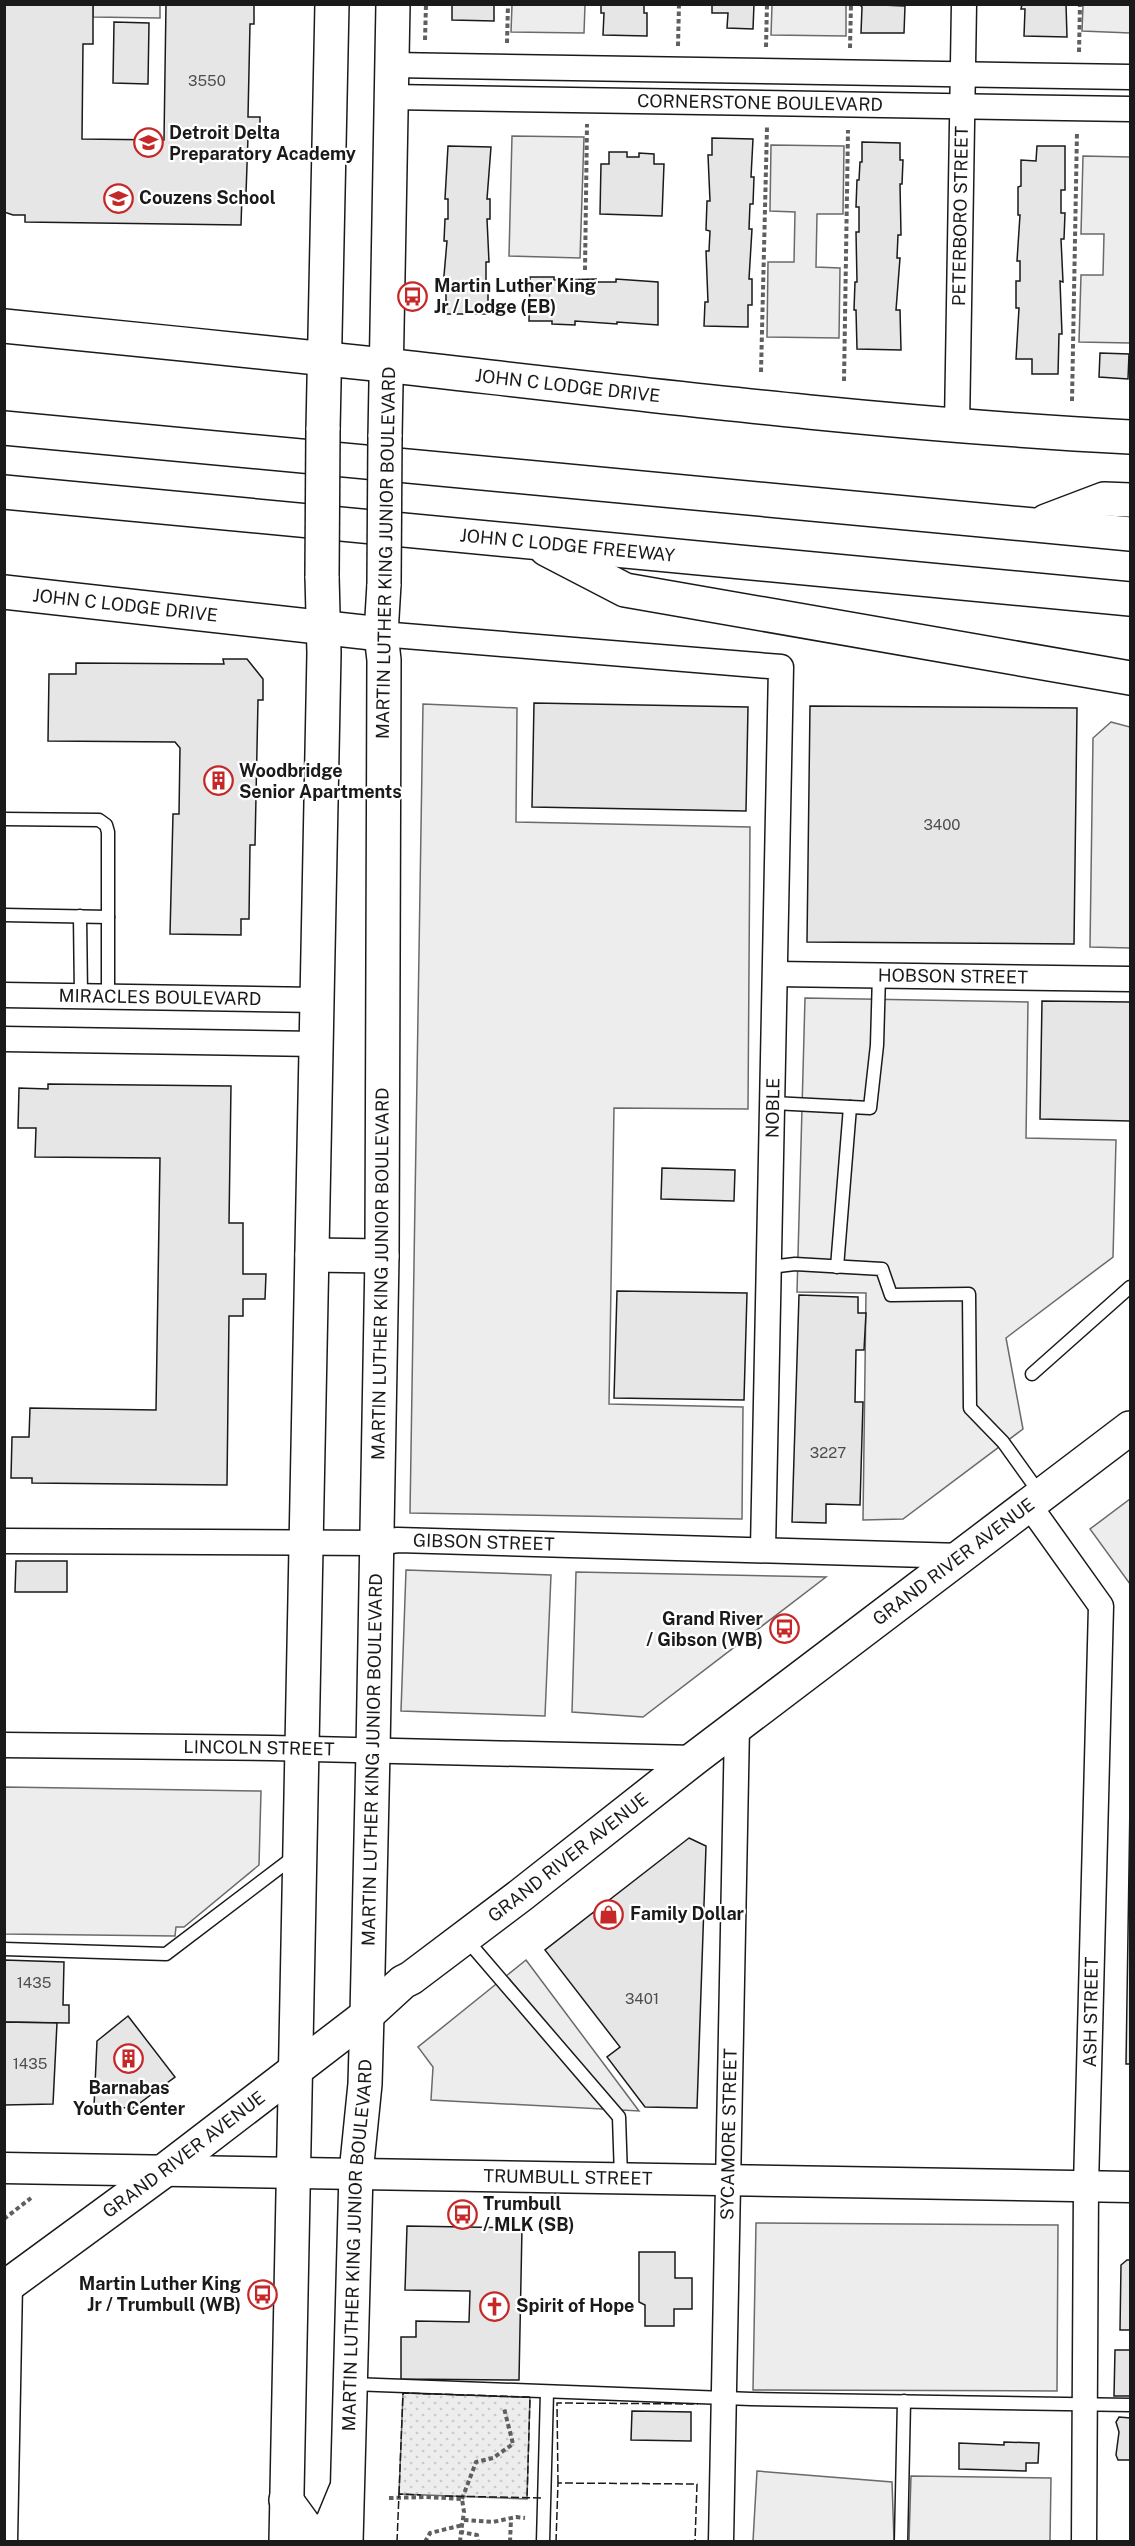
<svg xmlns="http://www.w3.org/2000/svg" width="1135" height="2546" font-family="'Public Sans',sans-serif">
<defs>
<pattern id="park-dots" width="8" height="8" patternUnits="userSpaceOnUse" patternTransform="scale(1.5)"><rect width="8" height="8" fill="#ededed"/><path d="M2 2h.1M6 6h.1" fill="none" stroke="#cbcbcb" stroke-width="1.8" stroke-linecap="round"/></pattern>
</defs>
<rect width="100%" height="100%" fill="#fff"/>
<g fill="#ededed" stroke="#6a6a6a" stroke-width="1.5">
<polygon points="93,5 160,5 160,18 93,17"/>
<polygon points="512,5 585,5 584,33 511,32"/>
<polygon points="772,5 846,5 846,36 771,35"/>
<polygon points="1083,5 1130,5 1130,33 1082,31"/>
<polygon points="512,136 584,137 580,258 509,256"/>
<polygon points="771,145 844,146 843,214 817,214 816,267 840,268 839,338 767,337 768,262 794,262 795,212 770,211"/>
<polygon points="1083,156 1130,157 1130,343 1079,342 1081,275 1103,275 1104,234 1081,234"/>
<polygon points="423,704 517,708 516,822 750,827 748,1109 614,1108 609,1404 743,1407 742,1519 410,1513"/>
<polygon points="1111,722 1130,727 1130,948 1090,947 1093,738"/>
<polygon points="805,998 1028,1002 1026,1138 1116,1140 1113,1257 1006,1338 1023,1429 903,1519 863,1520 866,1293 797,1292"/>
<polygon points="1130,1499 1130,1584 1090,1529"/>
<polygon points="406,1570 551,1575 545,1716 401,1711"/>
<polygon points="576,1572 826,1577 643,1717 572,1712"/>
<polygon points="5,1787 261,1791 259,1865 184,1927 176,1927 175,1936 5,1934"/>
<polygon points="526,1960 639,2111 431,2100 433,2067 418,2047"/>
<polygon points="756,2223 1058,2225 1057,2391 753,2390"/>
<polygon points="757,2471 892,2482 894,2541 753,2541"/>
<polygon points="911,2476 1051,2478 1050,2541 909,2541"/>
</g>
<polygon fill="url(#park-dots)" stroke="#6a6a6a" stroke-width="1.5" points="403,2393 530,2397 527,2499 399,2494"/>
<g fill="#e6e6e6" stroke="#1a1a1a" stroke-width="1.5">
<polygon points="4,4 93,4 93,44 83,44 82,139 164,140 166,4 254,4 254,24 250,24 248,117 260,117 260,137 248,137 246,194 242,194 241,225 25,222 25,215 13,215 4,212"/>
<polygon points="452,4 494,4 494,21 452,20"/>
<polygon points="601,4 644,4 644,13 647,13 647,36 603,35 604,13 601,13"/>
<polygon points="712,4 754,4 753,29 727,28 728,13 712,13"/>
<polygon points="859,4 905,6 904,33 861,33 862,7"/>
<polygon points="1022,4 1066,4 1067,37 1024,36 1025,9 1021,9"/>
<polygon points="114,22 149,23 148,84 113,83"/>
<polygon points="712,138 753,139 751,177 754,177 753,204 750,204 749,229 752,229 749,279 752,279 752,305 748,305 748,327 704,326 705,302 708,302 706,251 709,251 710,231 706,230 707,201 710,201 708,155 712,155"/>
<polygon points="862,142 900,143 900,160 903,160 902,184 900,184 901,235 898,235 897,258 900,258 896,310 900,310 901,350 857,349 856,310 854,310 855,282 857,282 856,232 859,232 859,207 856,207 857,180 859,180 860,162 862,162"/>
<polygon points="448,146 491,147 487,199 490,199 490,219 487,219 489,262 486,262 486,286 488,286 488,314 446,314 446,287 443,287 447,241 444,241 445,219 448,219 448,199 445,199"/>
<polygon points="1037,146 1065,146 1065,190 1061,190 1061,213 1065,213 1064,239 1061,239 1063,282 1060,281 1062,334 1059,334 1058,374 1032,374 1032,359 1016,359 1019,308 1016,308 1016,281 1020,281 1020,261 1017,261 1020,215 1018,215 1018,187 1021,186 1021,160 1036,161"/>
<polygon points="609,152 627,152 627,157 639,157 639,153 654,154 654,164 664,164 662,216 600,214 601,164 609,164"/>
<polygon points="530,277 554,277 554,280 596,279 595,282 616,282 616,279 658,282 658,325 617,322 617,324 575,321 575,325 552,324 552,321 529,321"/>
<polygon points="1100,353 1129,354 1128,379 1099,377"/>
<polygon points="223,659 247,659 263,679 263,700 258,700 255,845 250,845 249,919 241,919 241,935 170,934 173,814 179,814 180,748 175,742 48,741 49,674 76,674 76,663 224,664"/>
<polygon points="534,703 748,707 746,811 532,807"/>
<polygon points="810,706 1077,708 1074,944 807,942"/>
<polygon points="1042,1001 1130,1002 1130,1121 1040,1119"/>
<polygon points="48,1084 231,1086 229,1223 243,1223 243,1274 266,1274 265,1299 243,1299 243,1316 229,1316 227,1485 32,1483 32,1478 11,1478 12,1437 29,1437 30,1408 156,1410 160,1158 35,1157 36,1128 18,1128 19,1088 48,1089"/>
<polygon points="662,1168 735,1170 734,1201 661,1199"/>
<polygon points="617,1291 747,1293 744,1400 614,1398"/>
<polygon points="799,1295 858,1297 858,1313 866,1313 864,1350 856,1350 855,1402 863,1402 860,1505 826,1504 826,1523 792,1522"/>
<polygon points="16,1561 67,1561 67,1592 15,1592"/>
<polygon points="1130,1802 1130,2064 1126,2064"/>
<polygon points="689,1838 706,1846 697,2108 645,2107 607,2057 620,2047 545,1950"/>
<polygon points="4,1960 64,1962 63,2005 69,2005 69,2023 4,2022"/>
<polygon points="128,2016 175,2077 133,2108 94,2107 97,2041"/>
<polygon points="4,2022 57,2023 53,2104 4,2105"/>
<polygon points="407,2226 522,2228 519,2380 401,2379 401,2337 416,2337 416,2321 469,2322 470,2291 405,2290"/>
<polygon points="639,2252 675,2252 675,2278 692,2278 692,2309 674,2309 674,2326 645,2326 645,2305 639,2302"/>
<polygon points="1127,2260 1130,2260 1130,2330 1120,2330 1121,2265"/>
<polygon points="1115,2350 1130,2350 1130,2396 1114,2396"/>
<polygon points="632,2411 691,2412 691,2441 631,2440"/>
<polygon points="1119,2417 1130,2418 1130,2460 1118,2460 1116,2455 1119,2432 1116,2422"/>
<polygon points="1004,2442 1039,2443 1038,2463 1026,2463 1026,2471 959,2469 959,2443 1004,2445"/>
</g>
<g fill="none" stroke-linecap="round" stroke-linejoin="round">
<defs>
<g id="service">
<polyline points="4,819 99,820 106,825 108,832 108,997"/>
<polyline points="4,915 108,917"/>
<polyline points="80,916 81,996"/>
<polyline points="773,1103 870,1108 877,1045 879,975"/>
<polyline points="770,1267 795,1264 882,1269 891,1295 969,1294 970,1408 1003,1442 1041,1495"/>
<polyline points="837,1267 850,1107"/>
<polyline points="1032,1374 1130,1287"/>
<polyline points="466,1939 619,2117 621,2177"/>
<polyline points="4,1949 166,1954 295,1856"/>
<polyline points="352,2384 751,2399 1130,2405"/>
<polyline points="543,2542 547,2392"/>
<polyline points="901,2542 904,2401"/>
</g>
<g id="minor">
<polyline points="392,65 1130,77"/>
<path id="s1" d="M391 97 1130 109"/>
<path id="s2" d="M957 426 964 4"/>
<polyline points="381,634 781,667 763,1549"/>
<path id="s3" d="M776 974 1130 979"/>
<path id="s4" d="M4 995 317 1000"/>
<polyline points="4,1039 316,1044"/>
<polyline points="1029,1505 1101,1606 1086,2186 1084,2542"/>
<path id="s5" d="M4 1541 376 1543 398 1540 962 1556"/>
<path id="s6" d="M4 1745 271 1748 695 1758"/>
<polyline points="5,2542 10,2284"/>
<path id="s7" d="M721 2542 737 1726"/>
</g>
<g id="tertiary">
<path id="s8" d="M4 2168 1130 2187"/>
</g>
<g id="secondary">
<path id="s9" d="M4 326C131 339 257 351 384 365 632 393 880 424 1130 437"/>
<polyline points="323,430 332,4"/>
<polyline points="385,437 393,4"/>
<path id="s10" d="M4 592 381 634"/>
<polyline points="312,1255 382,1256"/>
<polyline points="286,2500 307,2529 320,2532 331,2526 345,2492"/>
<polyline points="286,2542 324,653 322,576"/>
<path id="s11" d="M346 2542 356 2173 365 2084 367 2015 373 1751 382 1256 384 660 381 634 384 584"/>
</g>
<g id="primary">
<path id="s12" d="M4 2288 165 2170 367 2015 403 1982 411 1978 521 1895 695 1758 1130 1428"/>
</g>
<g id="motorway">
<polyline points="4,428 1130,534"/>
<path id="s13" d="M4 492 1130 599"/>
<polyline points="1046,521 1104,499 1130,500"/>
<polyline points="546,549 625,590 1130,678"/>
</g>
</defs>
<use href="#service" stroke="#1a1a1a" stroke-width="15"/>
<use href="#minor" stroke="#1a1a1a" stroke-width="27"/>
<use href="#tertiary" stroke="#1a1a1a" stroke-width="33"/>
<use href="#secondary" stroke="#1a1a1a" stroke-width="36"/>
<use href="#primary" stroke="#1a1a1a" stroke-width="36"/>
<use href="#motorway" stroke="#1a1a1a" stroke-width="36"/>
<g stroke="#5f5f5f" stroke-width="4" stroke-dasharray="4.5 3" stroke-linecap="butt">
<polyline points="425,40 426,4"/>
<polyline points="507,43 508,4"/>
<polyline points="678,46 679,4"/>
<polyline points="766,47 767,4"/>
<polyline points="850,48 851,4"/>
<polyline points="1079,52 1080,4"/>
<polyline points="585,270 587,124"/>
<polyline points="761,372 767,127"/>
<polyline points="844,381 848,130"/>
<polyline points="1072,401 1077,132"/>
<polyline points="4,2219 31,2198"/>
<polyline points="389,2498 426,2497 462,2499 464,2512 461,2532 477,2535 478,2542"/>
<polyline points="462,2499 476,2462 493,2458 513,2444 504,2408"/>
<polyline points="464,2520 493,2522 516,2517 525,2518"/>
<polyline points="425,2542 430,2533 463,2525"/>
<polyline points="443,2542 456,2542"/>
<polyline points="460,2542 461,2532"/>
<polyline points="510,2542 511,2519"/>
</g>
<use href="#service" stroke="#fff" stroke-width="12"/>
<use href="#minor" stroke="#fff" stroke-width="24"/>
<use href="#tertiary" stroke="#fff" stroke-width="30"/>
<use href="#secondary" stroke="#fff" stroke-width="33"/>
<use href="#primary" stroke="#fff" stroke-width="33"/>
<use href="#motorway" stroke="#fff" stroke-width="33"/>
<defs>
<g id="secondary-bridge">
<polyline points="322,576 323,430"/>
<polyline points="384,584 385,437"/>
</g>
</defs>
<use href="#secondary-bridge" stroke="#1a1a1a" stroke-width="36" stroke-linecap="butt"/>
<use href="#secondary-bridge" stroke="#fff" stroke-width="33"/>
<g stroke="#1a1a1a" stroke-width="1.5" stroke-dasharray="8 3" stroke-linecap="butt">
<polyline points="558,2483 557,2403 698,2404"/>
<polyline points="399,2494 403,2393 530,2397 527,2499"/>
<polyline points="445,2496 543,2498"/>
<polyline points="397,2542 399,2494 421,2495"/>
<polyline points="556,2542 558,2483 697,2484 695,2542"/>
</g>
</g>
<defs>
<symbol id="school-ring" viewBox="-11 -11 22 22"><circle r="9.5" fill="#fff" stroke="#c62828" stroke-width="1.5"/><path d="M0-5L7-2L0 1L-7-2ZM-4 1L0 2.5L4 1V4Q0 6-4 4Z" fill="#c62828"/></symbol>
<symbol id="bus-ring" viewBox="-11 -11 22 22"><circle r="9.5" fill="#fff" stroke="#c62828" stroke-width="1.5"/><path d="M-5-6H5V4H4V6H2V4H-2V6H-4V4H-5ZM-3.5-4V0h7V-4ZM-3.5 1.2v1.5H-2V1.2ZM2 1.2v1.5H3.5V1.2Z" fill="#c62828"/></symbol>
<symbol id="building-ring" viewBox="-11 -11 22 22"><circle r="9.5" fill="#fff" stroke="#c62828" stroke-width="1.5"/><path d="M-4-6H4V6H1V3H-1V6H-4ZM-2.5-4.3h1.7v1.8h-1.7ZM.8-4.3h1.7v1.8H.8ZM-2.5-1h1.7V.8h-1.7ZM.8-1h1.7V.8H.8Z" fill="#c62828"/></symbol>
<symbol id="shop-ring" viewBox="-11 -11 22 22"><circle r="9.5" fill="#fff" stroke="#c62828" stroke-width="1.5"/><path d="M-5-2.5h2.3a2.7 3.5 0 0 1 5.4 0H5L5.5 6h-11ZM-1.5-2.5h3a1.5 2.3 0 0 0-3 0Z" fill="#c62828"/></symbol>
<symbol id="church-ring" viewBox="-11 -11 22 22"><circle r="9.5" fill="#fff" stroke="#c62828" stroke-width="1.5"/><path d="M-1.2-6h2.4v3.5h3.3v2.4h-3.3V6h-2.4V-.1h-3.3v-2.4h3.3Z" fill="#c62828"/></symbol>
</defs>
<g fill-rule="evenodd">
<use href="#school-ring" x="132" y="126" width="33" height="33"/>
<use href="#school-ring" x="102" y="182" width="33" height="33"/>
<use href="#bus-ring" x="396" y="280" width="33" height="33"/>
<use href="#building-ring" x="202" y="764" width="33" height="33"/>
<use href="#bus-ring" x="768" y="1612" width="33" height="33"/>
<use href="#shop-ring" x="592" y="1898" width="33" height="33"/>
<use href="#building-ring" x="112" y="2042" width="33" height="33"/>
<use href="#bus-ring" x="446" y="2198" width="33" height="33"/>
<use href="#bus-ring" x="246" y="2278" width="33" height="33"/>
<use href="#church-ring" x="478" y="2290" width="33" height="33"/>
</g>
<g text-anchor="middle" stroke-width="4.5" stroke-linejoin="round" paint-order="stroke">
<g font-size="15" fill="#4d4d4d">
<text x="207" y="86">3550</text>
<text x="942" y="830">3400</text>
<text x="828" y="1458">3227</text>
<text x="34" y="1988">1435</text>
<text x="642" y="2004">3401</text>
<text x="30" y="2069">1435</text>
</g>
<g font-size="18" fill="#1a1a1a" stroke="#fff">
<text dy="6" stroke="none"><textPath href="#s1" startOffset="369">CORNERSTONE BOULEVARD</textPath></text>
<text dy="6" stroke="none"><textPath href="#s2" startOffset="210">PETERBORO STREET</textPath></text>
<text dy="6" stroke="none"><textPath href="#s9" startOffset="567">JOHN C LODGE DRIVE</textPath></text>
<text dy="6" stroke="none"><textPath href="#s13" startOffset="566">JOHN C LODGE FREEWAY</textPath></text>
<text transform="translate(386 553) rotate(-89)" y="6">MARTIN LUTHER KING JUNIOR BOULEVARD</text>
<text dy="6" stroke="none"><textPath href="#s10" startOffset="122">JOHN C LODGE DRIVE</textPath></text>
<text dy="6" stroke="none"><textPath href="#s3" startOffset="177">HOBSON STREET</textPath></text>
<text dy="6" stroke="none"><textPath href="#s4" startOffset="156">MIRACLES BOULEVARD</textPath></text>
<text transform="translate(773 1108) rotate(-89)" y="6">NOBLE</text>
<text dy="6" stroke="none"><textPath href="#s11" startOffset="1269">MARTIN LUTHER KING JUNIOR BOULEVARD</textPath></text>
<text dy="6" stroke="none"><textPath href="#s5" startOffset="480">GIBSON STREET</textPath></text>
<text dy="6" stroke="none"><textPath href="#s12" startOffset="1196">GRAND RIVER AVENUE</textPath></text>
<text dy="6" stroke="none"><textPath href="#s6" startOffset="255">LINCOLN STREET</textPath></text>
<text dy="6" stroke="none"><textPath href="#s11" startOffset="783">MARTIN LUTHER KING JUNIOR BOULEVARD</textPath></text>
<text dy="6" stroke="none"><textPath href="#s12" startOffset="710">GRAND RIVER AVENUE</textPath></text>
<text transform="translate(1091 2012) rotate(-89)" y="6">ASH STREET</text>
<text dy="6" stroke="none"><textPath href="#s7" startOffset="408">SYCAMORE STREET</textPath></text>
<text dy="6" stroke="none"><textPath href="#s12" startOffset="224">GRAND RIVER AVENUE</textPath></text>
<text dy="6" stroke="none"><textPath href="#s8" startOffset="564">TRUMBULL STREET</textPath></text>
<text dy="6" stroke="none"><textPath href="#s11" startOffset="297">MARTIN LUTHER KING JUNIOR BOULEVARD</textPath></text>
</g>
<g font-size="18" font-weight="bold" fill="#1a1a1a" stroke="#fff" text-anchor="start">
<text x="169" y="139">Detroit Delta<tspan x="169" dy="21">Preparatory Academy</tspan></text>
<text x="139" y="204">Couzens School</text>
<text x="434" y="292">Martin Luther King<tspan x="434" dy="21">Jr / Lodge (EB)</tspan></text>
<text x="239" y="777">Woodbridge<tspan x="239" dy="21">Senior Apartments</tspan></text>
<text x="763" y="1625" text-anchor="end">Grand River<tspan x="763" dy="21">/ Gibson (WB)</tspan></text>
<text x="630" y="1920">Family Dollar</text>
<text x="129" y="2094" text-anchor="middle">Barnabas<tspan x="129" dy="21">Youth Center</tspan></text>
<text x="483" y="2210">Trumbull<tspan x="483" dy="21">/ MLK (SB)</tspan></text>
<text x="241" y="2290" text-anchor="end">Martin Luther King<tspan x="241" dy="21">Jr / Trumbull (WB)</tspan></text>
<text x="516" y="2312">Spirit of Hope</text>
</g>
</g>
<rect width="1135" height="2546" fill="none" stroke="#1a1a1a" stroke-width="12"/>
</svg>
